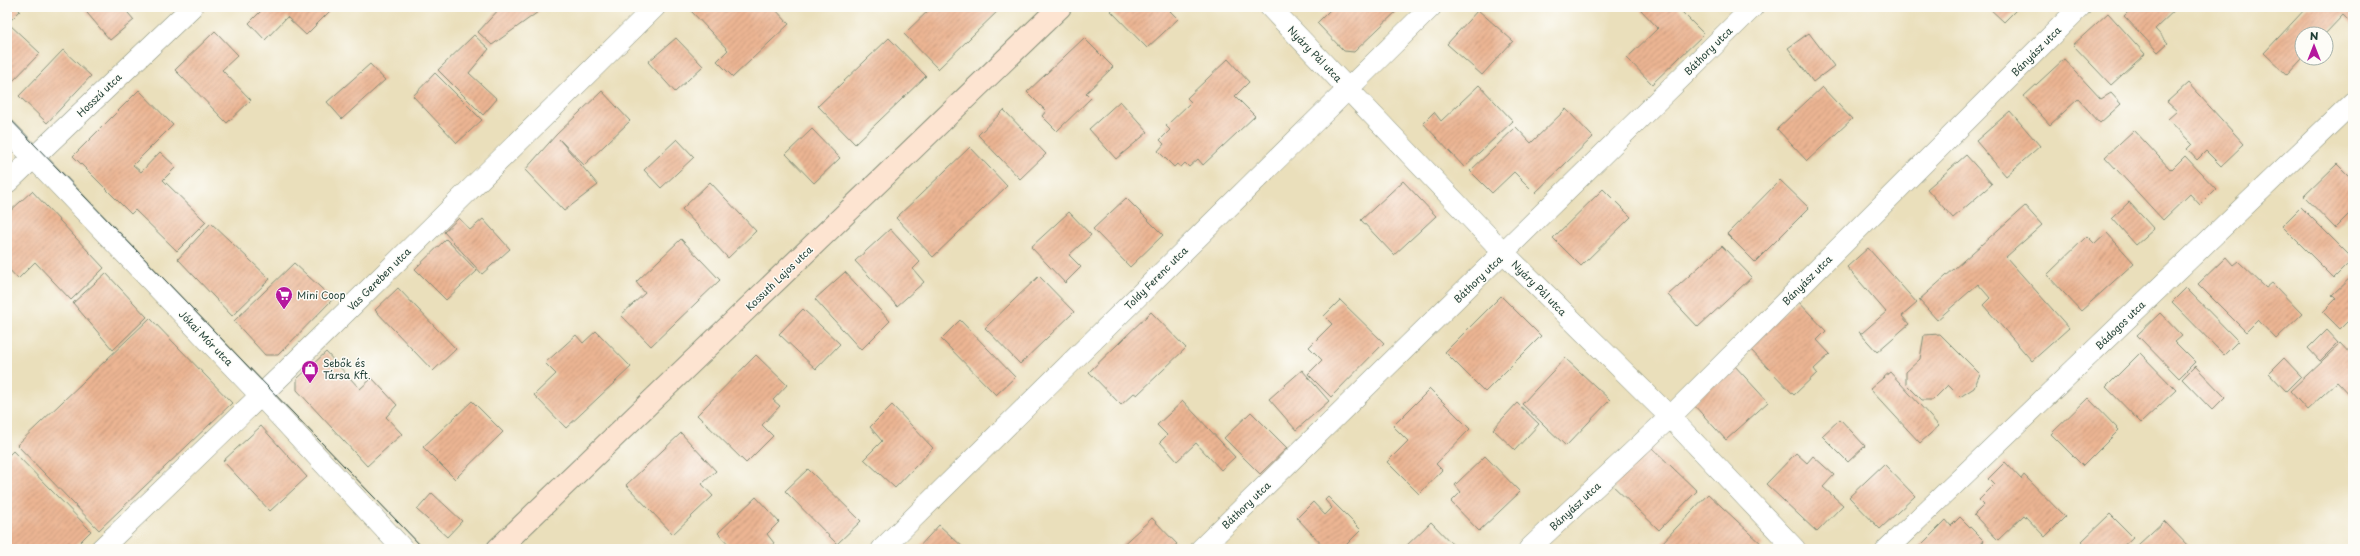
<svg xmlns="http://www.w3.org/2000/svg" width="2360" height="556" font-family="'Playpen Sans',sans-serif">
<defs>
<pattern id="building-hatch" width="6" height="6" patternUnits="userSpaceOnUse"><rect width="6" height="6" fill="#ecb593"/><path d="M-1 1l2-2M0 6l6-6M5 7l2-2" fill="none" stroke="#bf9479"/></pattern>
</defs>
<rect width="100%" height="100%" fill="#fdfcf7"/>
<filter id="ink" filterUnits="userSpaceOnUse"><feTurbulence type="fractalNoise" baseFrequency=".025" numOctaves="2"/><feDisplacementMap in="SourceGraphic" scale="8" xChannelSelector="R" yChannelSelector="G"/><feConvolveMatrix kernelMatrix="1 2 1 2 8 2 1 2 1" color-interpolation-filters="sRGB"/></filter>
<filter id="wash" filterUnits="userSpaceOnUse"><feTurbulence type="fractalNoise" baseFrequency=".012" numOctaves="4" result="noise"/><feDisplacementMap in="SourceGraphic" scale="16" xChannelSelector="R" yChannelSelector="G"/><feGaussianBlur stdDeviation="0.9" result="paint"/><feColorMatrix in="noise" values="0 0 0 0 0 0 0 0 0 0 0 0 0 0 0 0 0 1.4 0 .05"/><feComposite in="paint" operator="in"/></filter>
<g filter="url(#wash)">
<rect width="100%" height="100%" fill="#eadfbb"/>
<g id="blocks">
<g fill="url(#building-hatch)">
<polygon points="7,7 16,7 20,11 8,23 40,53 11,83 7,79"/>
<polygon points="82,7 123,7 134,20 110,40"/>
<polygon points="265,7 334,7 306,35 287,17 265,40 249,23"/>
<polygon points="501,7 545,7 492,45 478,32"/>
<polygon points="695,7 773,7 789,24 733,77 717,61 728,50 691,11"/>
<polygon points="932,7 1002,7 938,69 904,34"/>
<polygon points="1115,7 1175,7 1170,11 1178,19 1147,48 1111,11"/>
<polygon points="1333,7 1401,7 1354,52 1344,51 1317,23"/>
<polygon points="1641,7 1677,7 1704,34 1652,84 1627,58 1658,28 1639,8"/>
<polygon points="1988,7 2019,7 2004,22"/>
<polygon points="2133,7 2178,7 2155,29 2168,43 2158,52 2124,16"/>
<polygon points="2307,7 2353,7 2353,25 2343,15 2325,34 2302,34 2302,59 2287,75 2264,53"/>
<polygon points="1478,10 1513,41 1482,75 1447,44"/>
<polygon points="2108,13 2145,54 2111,85 2073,45"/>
<polygon points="215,31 238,55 222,70 251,100 227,123 175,70"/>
<polygon points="1809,33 1834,66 1813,82 1788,48"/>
<polygon points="474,35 489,49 469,73 497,99 483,115 438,70"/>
<polygon points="676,38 703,66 675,92 648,62"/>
<polygon points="889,38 926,76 855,144 818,106"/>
<polygon points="1084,38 1113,67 1086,93 1091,98 1057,131 1042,116 1046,111 1027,92"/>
<polygon points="63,50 91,76 47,123 19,96"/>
<polygon points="1228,59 1249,82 1235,96 1255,116 1203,165 1198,159 1189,167 1185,163 1181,167 1177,164 1174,167 1158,151 1164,144 1160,140 1170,130 1166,126 1191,102 1187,98"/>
<polygon points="2064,59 2101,99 2111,93 2121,104 2100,123 2078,99 2050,125 2024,96"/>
<polygon points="370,64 385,80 342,119 327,102"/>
<polygon points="435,73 482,120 457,143 413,96"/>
<polygon points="2188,83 2244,144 2221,166 2206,151 2197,160 2187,149 2192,144 2168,119 2177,111 2167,102"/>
<polygon points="1479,85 1513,121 1464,167 1423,123 1434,112 1441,121"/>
<polygon points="1822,87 1852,119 1807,161 1777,129"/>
<polygon points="139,90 173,125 133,165 141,172 160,152 176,167 163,180 206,222 177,251 135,210 131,214 73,156"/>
<polygon points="602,91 630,121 584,165 559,139 598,185 564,211 525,170 556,135"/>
<polygon points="1120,101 1148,132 1116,159 1089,129"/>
<polygon points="1566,109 1593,137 1535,193 1514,172 1492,193 1470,171 1516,127 1531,143"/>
<polygon points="1004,110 1046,154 1020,179 978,135"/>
<polygon points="2010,111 2040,146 2006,176 1976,141"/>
<polygon points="812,129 840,158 814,183 786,154"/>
<polygon points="2134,130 2171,170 2185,156 2216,189 2200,205 2190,194 2163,220 2105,157"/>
<polygon points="677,139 694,157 661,188 644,170"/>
<polygon points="970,147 1007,186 933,257 896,218"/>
<polygon points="1966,155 1992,184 1953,218 1927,189"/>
<polygon points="2337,164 2353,180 2353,210 2335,228 2304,196"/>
<polygon points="1780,180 1809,208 1755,262 1727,234"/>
<polygon points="1403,181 1436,216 1394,255 1361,220"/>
<polygon points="710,182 756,231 728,258 682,209"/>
<polygon points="1603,189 1631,217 1581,266 1553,238"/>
<polygon points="32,191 104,268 71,300 35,262 18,279 7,267 7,214"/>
<polygon points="1126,198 1163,235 1130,267 1093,229"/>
<polygon points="2129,202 2154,229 2136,245 2112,218"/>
<polygon points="2025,206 2042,225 2006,257 2069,328 2032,361 1983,305 1990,298 1978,284 1937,320 1919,300"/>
<polygon points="2301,207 2353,259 2334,278 2282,226"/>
<polygon points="1069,212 1091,235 1069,255 1081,267 1065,283 1031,247"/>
<polygon points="459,218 470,230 483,219 510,249 482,274 444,232"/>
<polygon points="211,223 270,279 232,316 178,259"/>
<polygon points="890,229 920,262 913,269 924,282 897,306 855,261"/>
<polygon points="2107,233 2134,263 2081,311 2047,275 2087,236 2095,244"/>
<polygon points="446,239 477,271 446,300 415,269"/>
<polygon points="681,239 720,280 651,346 621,315 645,293 636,282"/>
<polygon points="1722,246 1752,277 1698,327 1668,295"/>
<polygon points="1868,248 1917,303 1902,316 1909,324 1877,352 1859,332 1862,333 1886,312 1847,267"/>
<polygon points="2226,257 2233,265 2238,261 2266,288 2272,283 2302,314 2276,339 2258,320 2246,332 2198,284"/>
<polygon points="294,263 333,299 278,355 265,355 234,321"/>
<polygon points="845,272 890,321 861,350 815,299"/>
<polygon points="106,273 147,317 113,350 73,303"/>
<polygon points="2353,275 2353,316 2340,329 2323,312 2336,299 2332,295"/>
<polygon points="1039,276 1074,312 1020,364 985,328"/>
<polygon points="398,288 456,349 433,371 375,310"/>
<polygon points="2186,288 2238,341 2224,355 2172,302"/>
<polygon points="1501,296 1541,336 1485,392 1445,352"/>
<polygon points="1340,300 1384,343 1331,397 1308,374 1322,360 1309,347 1332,324 1324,316"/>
<polygon points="1797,300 1826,331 1817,340 1830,354 1814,369 1817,373 1794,395 1748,347"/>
<polygon points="803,309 840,344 816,369 779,334"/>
<polygon points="1151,312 1186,348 1137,395 1134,393 1121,405 1089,372"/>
<polygon points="2160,313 2182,336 2175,342 2195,362 2179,378 2137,335"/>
<polygon points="150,318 232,403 99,530 17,445"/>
<polygon points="960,320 1015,377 996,395 941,339"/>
<polygon points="2326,330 2338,343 2320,361 2308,348"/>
<polygon points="596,331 631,367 566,428 534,395 556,374 545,363 576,335 583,343"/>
<polygon points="1940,334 1980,374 1974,388 1960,397 1948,385 1933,400 1922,400 1906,384 1906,372 1920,359 1924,335"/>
<polygon points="2341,343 2353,356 2353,399 2337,382 2307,410 2290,391"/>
<polygon points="326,352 360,389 372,378 397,405 386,417 402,434 367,466 297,390 297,379"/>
<polygon points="2140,353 2176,390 2141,423 2106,387"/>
<polygon points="756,355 787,385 773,400 780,406 762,425 773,436 746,463 697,415"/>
<polygon points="1565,358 1610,400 1566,446 1522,404"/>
<polygon points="2284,358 2301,376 2286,391 2269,373"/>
<polygon points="1734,365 1768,402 1726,440 1692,403"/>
<polygon points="2195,366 2225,397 2212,410 2182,379"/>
<polygon points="1302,370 1329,401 1296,430 1269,399"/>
<polygon points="1890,372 1939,426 1920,443 1870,389"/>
<polygon points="1430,389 1470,429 1436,464 1442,470 1419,494 1387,462 1408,441 1393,426"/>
<polygon points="2088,398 2119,430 2083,466 2051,434"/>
<polygon points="472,401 503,432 455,479 423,447"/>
<polygon points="1183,401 1235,457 1221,470 1196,443 1177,461 1160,442 1167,435 1157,425"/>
<polygon points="1517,403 1539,424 1515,450 1493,429"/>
<polygon points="892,405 933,448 895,488 864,459 882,441 870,427"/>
<polygon points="1251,412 1287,448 1260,474 1224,438"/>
<polygon points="1840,419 1865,446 1848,462 1822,436"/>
<polygon points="261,426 307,477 270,511 223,461"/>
<polygon points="681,433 716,471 702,484 713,496 673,534 626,485"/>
<polygon points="1648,444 1697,491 1659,530 1610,483"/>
<polygon points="13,451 91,531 73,549 7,549 7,457"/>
<polygon points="1796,453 1807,463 1813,456 1834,475 1823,487 1843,505 1817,532 1766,484"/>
<polygon points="1485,456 1520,492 1479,531 1451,502 1461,492 1455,485"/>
<polygon points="2005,462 2021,479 2024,475 2065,517 2045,537 2024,515 1998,540 1974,515 1984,505 1979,500 1994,485 1988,479"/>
<polygon points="1884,464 1915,496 1880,529 1849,497"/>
<polygon points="808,469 861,521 837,544 785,491"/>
<polygon points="432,493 462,521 447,537 417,510"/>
<polygon points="1708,494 1763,545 1759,549 1667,549 1661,544"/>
<polygon points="756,497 779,522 767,534 774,543 767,549 733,549 718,533"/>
<polygon points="1328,497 1361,530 1342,549 1326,549 1297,518 1313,502 1325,515 1332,508 1325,500"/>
<polygon points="2110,514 2133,537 2120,549 2089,549 2081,542"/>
<polygon points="1960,517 1984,541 1975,549 1917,549 1946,520 1951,526"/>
<polygon points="1152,518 1177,544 1171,549 1118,549"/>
<polygon points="2164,521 2191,549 2142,549 2138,545"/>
<polygon points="1431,522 1457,549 1403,549"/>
<polygon points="939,525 965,549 917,549"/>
</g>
</g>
</g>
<g filter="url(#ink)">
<use href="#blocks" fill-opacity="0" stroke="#848e78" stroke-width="1"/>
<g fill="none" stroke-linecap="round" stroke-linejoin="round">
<defs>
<g id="street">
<polyline points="1270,7 1504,253 1670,417 1795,549"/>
<polyline points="7,130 260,395 403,549"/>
<polyline points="7,183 192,7"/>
<polyline points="101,549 285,372 655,7"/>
<polyline points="882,549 1431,7"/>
<polyline points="1201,549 1753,7"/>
<polyline points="1529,549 1670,417 2080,7"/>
<polyline points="1887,549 2353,102"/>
</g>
<polyline id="secondary" points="498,549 1060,7"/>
</defs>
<use href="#street" stroke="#848e78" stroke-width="22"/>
<use href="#secondary" stroke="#848e78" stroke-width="24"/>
<use href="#street" stroke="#fff" stroke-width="21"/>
<use href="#secondary" stroke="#fde4d1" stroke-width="22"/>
<polyline stroke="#1f3d34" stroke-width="1" points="7,116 424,549"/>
</g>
</g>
<defs>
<symbol id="supermarket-pin" viewBox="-11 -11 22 30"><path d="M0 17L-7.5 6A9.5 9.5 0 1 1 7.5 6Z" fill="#b5179e" stroke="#fdfcf7"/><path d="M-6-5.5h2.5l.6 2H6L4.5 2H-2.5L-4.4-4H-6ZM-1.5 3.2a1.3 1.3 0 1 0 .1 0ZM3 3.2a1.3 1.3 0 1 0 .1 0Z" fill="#fff"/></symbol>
<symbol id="shop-pin" viewBox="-11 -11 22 30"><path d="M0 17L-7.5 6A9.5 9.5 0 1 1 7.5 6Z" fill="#b5179e" stroke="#fdfcf7"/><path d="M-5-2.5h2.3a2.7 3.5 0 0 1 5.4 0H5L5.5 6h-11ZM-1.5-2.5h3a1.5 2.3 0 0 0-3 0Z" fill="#fff"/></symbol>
</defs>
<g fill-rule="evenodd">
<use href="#supermarket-pin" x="274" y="285" width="20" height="27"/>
<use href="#shop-pin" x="300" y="359" width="20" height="27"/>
</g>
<g text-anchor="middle" stroke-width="3" stroke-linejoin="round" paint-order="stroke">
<g font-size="10" fill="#1f3d34" stroke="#fdfcf7">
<text transform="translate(1708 51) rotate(-45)" y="4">Báthory utca</text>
<text transform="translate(2036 51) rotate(-45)" y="4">Bányász utca</text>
<text transform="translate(1315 54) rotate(46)" y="4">Nyáry Pál utca</text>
<text transform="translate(99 95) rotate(-44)" y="4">Hosszú utca</text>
<text transform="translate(779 278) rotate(-44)" y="4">Kossuth Lajos utca</text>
<text transform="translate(1156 278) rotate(-45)" y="4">Toldy Ferenc utca</text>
<text transform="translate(379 279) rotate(-45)" y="4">Vas Gereben utca</text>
<text transform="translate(1478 279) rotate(-44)" y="4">Báthory utca</text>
<text transform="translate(1807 280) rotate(-45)" y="4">Bányász utca</text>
<text transform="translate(1539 288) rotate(45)" y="4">Nyáry Pál utca</text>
<text transform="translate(2120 325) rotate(-44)" y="4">Bádogos utca</text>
<text transform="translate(206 338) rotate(46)" y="4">Jókai Mór utca</text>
<text transform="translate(1246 505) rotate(-44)" y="4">Báthory utca</text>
<text transform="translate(1575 506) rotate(-43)" y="4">Bányász utca</text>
</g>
<g font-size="10" fill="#1f3d34" stroke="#fdfcf7" text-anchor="start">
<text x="297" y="299">Mini Coop</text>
<text x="323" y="367">Sebők és<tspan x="323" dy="12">Társa Kft.</tspan></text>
</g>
</g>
<rect width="2360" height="556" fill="none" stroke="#fdfcf7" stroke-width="24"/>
<g transform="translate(2314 46)"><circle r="19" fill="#fdfcf7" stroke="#a4b0a9"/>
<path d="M0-3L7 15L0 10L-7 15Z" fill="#b5179e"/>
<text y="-6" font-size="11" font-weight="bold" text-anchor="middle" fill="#1f3d34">N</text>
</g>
</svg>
